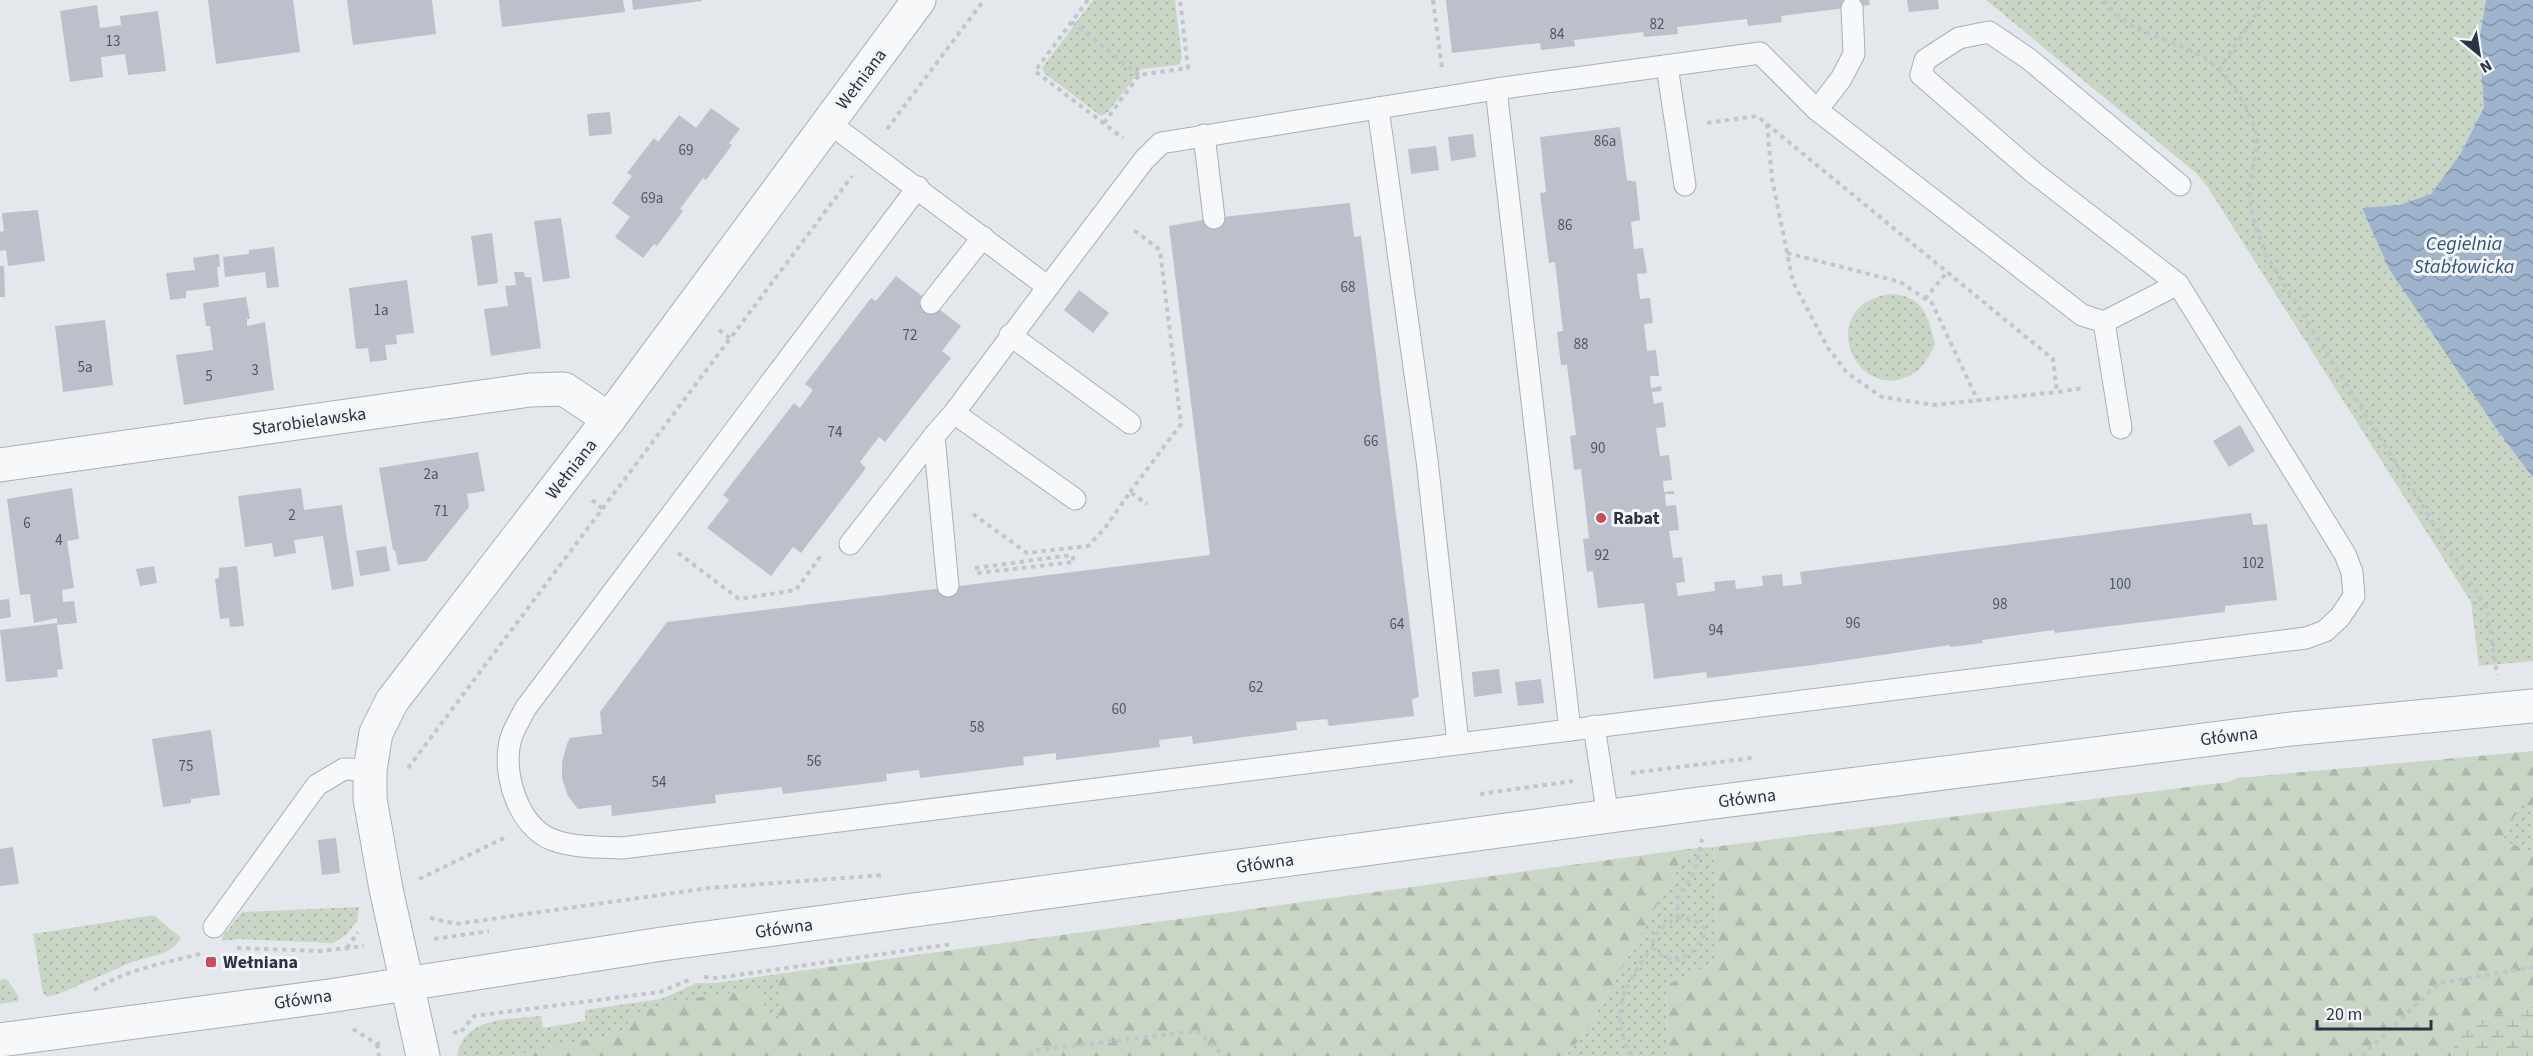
<svg xmlns="http://www.w3.org/2000/svg" width="2533" height="1056" font-family="'Source Sans 3',sans-serif">
<defs>
<pattern id="green-dots" width="8" height="8" patternUnits="userSpaceOnUse" patternTransform="scale(1.5)"><rect width="8" height="8" fill="#c9d6c5"/><path d="M2 2h.1M6 6h.1" fill="none" stroke="#adb8ab" stroke-width="1.8" stroke-linecap="round"/></pattern>
<pattern id="forest-firs" width="22" height="20" patternUnits="userSpaceOnUse" patternTransform="scale(1.5)"><rect width="22" height="20" fill="#c9d6c5"/><path d="M5 1l3.5 6h-7zM16 11l3.5 6h-7z" fill="#adb8ab"/></pattern>
<pattern id="wetland-marsh" width="20" height="14" patternUnits="userSpaceOnUse" patternTransform="scale(1.5)"><rect width="20" height="14" fill="#c9d6c5"/><path d="M1 5h8M5 5V1M11 12h8M15 12V8" fill="none" stroke="#adb8ab"/></pattern>
<pattern id="water-waves" width="16" height="10" patternUnits="userSpaceOnUse" patternTransform="scale(1.5)"><rect width="16" height="10" fill="#9fb4cc"/><path d="M0 5q4-4 8 0t8 0" fill="none" stroke="#8293a7"/></pattern>
</defs>
<rect width="100%" height="100%" fill="#e4e7ec"/>
<g fill="url(#green-dots)">
<polygon points="1093,0 1175,0 1182,59 1178,65 1141,69 1107,113 1101,116 1044,73 1042,68"/>
<polygon points="1986,0 2486,0 2479,41 2484,107 2461,153 2431,194 2399,205 2363,209 2389,269 2495,427 2533,478 2533,661 2479,666 2471,602 2207,186 2196,173"/>
<path d="M1889 294C1924 295 1928 316 1935 345 1930 353 1925 365 1917 371 1860 412 1810 308 1889 294Z"/>
<polygon points="2521,805 2533,805 2533,852 2502,841"/>
<polygon points="1713,847 1719,961 1666,985 1667,1042 1674,1056 1565,1056 1586,1032 1688,849"/>
<polygon points="359,907 357,921 346,935 333,943 239,939 222,941 222,937 242,912"/>
<polygon points="154,915 181,938 176,945 164,953 132,962 61,993 47,997 43,993 33,934"/>
<path d="M778 974V1027L635 1013 622 1032 512 1056H457C464 1016 508 1020 541 1016L543 1028 585 1021V1010L661 999 697 983H716Z"/>
<polygon points="6,978 19,997 18,1001 0,1004 0,980"/>
</g>
<g fill="url(#forest-firs)">
<polygon points="2533,751 2533,805 2521,805 2502,840 2533,852 2533,1008 2462,1022 2451,1056 1674,1056 1667,1042 1666,985 1719,961 1713,847 2228,782 2238,778"/>
<polygon points="1688,849 1586,1032 1565,1056 512,1056 622,1032 635,1013 693,998 755,990 778,1026 778,974"/>
</g>
<polygon fill="url(#wetland-marsh)" points="2533,1008 2533,1056 2451,1056 2462,1022"/>
<polygon fill="url(#water-waves)" points="2486,0 2533,0 2533,478 2495,427 2389,269 2362,208 2399,205 2431,194 2461,153 2484,107 2479,41"/>
<g fill="#bbc0ca">
<polygon points="208,0 293,0 300,52 216,64"/>
<polygon points="347,0 432,0 436,34 353,45"/>
<polygon points="499,0 623,0 625,12 502,27"/>
<polygon points="632,0 701,0 702,1 633,10"/>
<polygon points="1446,0 1869,0 1870,5 1781,16 1782,22 1748,26 1747,19 1677,27 1678,34 1644,37 1643,32 1574,40 1575,46 1541,50 1540,43 1452,53"/>
<polygon points="1907,0 1938,0 1939,9 1909,12"/>
<polygon points="97,5 100,28 121,25 120,16 158,11 166,71 128,75 125,54 101,57 103,77 70,82 60,11"/>
<polygon points="711,108 740,129 729,143 732,145 706,180 703,178 680,209 683,211 657,246 654,244 643,258 615,237 630,217 612,203 632,176 627,173 654,138 658,142 679,115 696,128"/>
<polygon points="610,112 612,134 589,136 587,114"/>
<polygon points="1620,127 1627,180 1636,182 1640,220 1631,222 1634,249 1643,248 1647,273 1637,274 1640,299 1650,298 1653,323 1644,324 1647,351 1656,350 1659,376 1650,376 1651,388 1661,386 1662,391 1652,392 1654,404 1663,402 1666,427 1656,428 1660,456 1669,455 1672,480 1663,481 1664,492 1674,491 1674,494 1665,494 1666,506 1676,505 1679,530 1669,531 1673,558 1682,557 1685,582 1676,583 1678,596 1715,591 1714,582 1735,580 1736,589 1763,586 1762,576 1782,574 1783,586 1802,584 1800,572 2251,513 2253,525 2267,524 2277,600 2225,606 2225,612 2055,633 2054,630 1982,640 1983,643 1950,647 1950,645 1813,665 1707,678 1706,672 1654,679 1644,603 1598,608 1593,571 1587,572 1583,539 1589,538 1581,469 1574,470 1570,436 1576,435 1567,365 1561,365 1557,332 1563,331 1555,262 1549,263 1540,193 1546,192 1540,137"/>
<polygon points="1473,134 1476,157 1451,161 1448,137"/>
<polygon points="1436,146 1439,170 1411,174 1408,149"/>
<polygon points="1350,203 1354,237 1361,236 1419,697 1412,699 1414,716 1329,726 1327,719 1296,722 1297,730 1193,744 1192,736 1159,740 1160,747 1056,760 1056,753 1023,757 1024,765 920,778 919,770 886,774 887,781 783,794 782,787 715,795 716,803 612,816 611,805 578,809 568,796 562,778 562,762 567,744 570,738 602,734 600,712 667,622 1210,555 1169,226 1214,218"/>
<polygon points="38,210 45,261 8,266 6,250 0,251 0,232 4,231 2,213"/>
<polygon points="561,218 570,278 543,282 534,221"/>
<polygon points="492,233 498,283 478,286 471,236"/>
<polygon points="274,247 279,287 267,288 265,272 225,277 223,257 249,254 249,250"/>
<polygon points="219,254 220,267 217,267 219,287 186,291 186,298 170,300 166,273 195,270 193,258"/>
<polygon points="0,266 4,266 5,297 0,297"/>
<polygon points="514,272 524,272 525,277 531,277 541,348 491,356 484,309 508,306 505,286 516,285"/>
<polygon points="896,276 961,326 942,351 951,358 885,442 879,437 860,462 866,468 801,553 793,547 771,576 707,528 729,500 723,495 794,403 800,408 813,390 805,384 871,298 876,301"/>
<polygon points="407,280 414,333 396,335 397,344 385,345 387,360 370,362 368,348 356,349 349,288"/>
<polygon points="1079,290 1109,313 1093,333 1064,310"/>
<polygon points="246,297 250,319 247,319 247,326 265,322 274,390 184,405 176,355 213,350 210,326 206,326 203,303"/>
<polygon points="105,320 113,385 63,392 55,326"/>
<polygon points="2240,425 2255,451 2229,467 2213,441"/>
<polygon points="478,452 485,491 467,494 469,507 426,561 398,565 395,550 393,550 379,468"/>
<polygon points="72,488 79,539 67,541 74,588 62,590 63,602 74,601 77,623 57,625 63,669 57,670 58,677 6,682 0,630 57,623 57,618 34,623 30,594 20,595 7,499"/>
<polygon points="301,488 304,510 342,505 354,586 332,590 323,536 294,540 296,553 274,557 272,543 245,547 238,496"/>
<polygon points="386,546 390,571 360,576 356,551"/>
<polygon points="154,566 157,583 140,586 136,569"/>
<polygon points="237,566 244,626 230,627 229,618 220,619 215,579 219,578 219,568"/>
<polygon points="9,599 11,617 0,619 0,600"/>
<polygon points="1499,669 1502,693 1474,697 1472,672"/>
<polygon points="1541,679 1544,703 1518,706 1515,682"/>
<polygon points="211,730 220,795 191,799 191,803 163,807 152,739"/>
<polygon points="336,838 340,873 322,875 318,840"/>
<polygon points="13,847 19,884 0,886 0,849"/>
</g>
<g fill="none" stroke-linecap="round" stroke-linejoin="round">
<defs>
<g id="service">
<polyline points="1667,66 1685,185"/>
<polyline points="1378,108 1427,460 1458,743"/>
<polyline points="1817,110 1841,79 1854,54 1852,8"/>
<polyline points="828,122 1048,287 954,413 934,436 850,544"/>
<polyline points="1204,135 1214,218"/>
<path d="M918 187 525 709C521 718 514 728 511 738 501 772 518 827 553 840 575 848 599 847 622 848L1570 730"/>
<polyline points="2178,284 2033,172 1921,75 1925,60 1959,38 1989,32 2029,59 2180,185"/>
<polyline points="1048,287 1144,160 1161,143 1496,89 1760,53 1817,110 2082,315 2104,322 2178,284 2345,554 2352,572 2354,596 2340,617 2325,631 2306,638 1570,730 1496,89"/>
<polyline points="931,303 983,237"/>
<polyline points="2104,322 2121,428"/>
<polyline points="1010,335 1130,423"/>
<polyline points="954,413 1075,499"/>
<polyline points="934,436 948,586"/>
<polyline points="1594,726 1608,817"/>
<polyline points="214,927 317,785 344,769 370,770"/>
</g>
<g id="minor">
<polyline points="0,465 530,390 564,389 609,419"/>
<polyline points="423,1056 386,889 370,799 370,770 376,733 392,701 609,419 919,0"/>
</g>
<polyline id="tertiary" points="0,1040 329,996 662,944 1699,804 2291,729 2533,706"/>
</defs>
<use href="#service" stroke="#a9aeb7" stroke-width="23"/>
<use href="#minor" stroke="#a9aeb7" stroke-width="35"/>
<use href="#tertiary" stroke="#a9aeb7" stroke-width="35"/>
<g stroke="#c2c5cb" stroke-width="4" stroke-dasharray="4.5 4.5" stroke-linecap="butt">
<polyline points="1088,0 1035,71 1123,138"/>
<polyline points="1433,0 1442,68"/>
<path d="M2104 0C2133 42 2185 36 2219 70 2234 84 2260 125 2257 146 2255 163 2248 178 2250 196 2252 218 2258 236 2267 257L2487 609 2497 675"/>
<polyline points="1072,22 1139,75"/>
<polyline points="2219,70 2255,15 2262,0"/>
<polyline points="1104,123 1139,75 1188,68 1180,0"/>
<polyline points="1707,123 1757,116 2053,359 2057,392 2084,388"/>
<polyline points="1767,124 1772,179 1793,282 1828,348 1847,373 1882,397 1934,405 2057,392"/>
<polyline points="887,129 984,0"/>
<polyline points="1787,253 1900,282 1932,303 1978,401"/>
<polyline points="1925,299 1947,272"/>
<polyline points="719,330 731,339"/>
<polyline points="1130,492 1181,424 1160,250 1131,228"/>
<polyline points="592,500 603,509"/>
<polyline points="973,514 1027,553 1088,546 1105,528 1130,492 1147,504"/>
<polyline points="678,553 739,599 796,590 822,554"/>
<polyline points="975,568 1072,555 1074,562 977,573"/>
<polyline points="408,768 852,176"/>
<polyline points="1631,773 1752,758"/>
<polyline points="1480,794 1573,781"/>
<polyline points="419,879 504,838"/>
<polyline points="430,918 456,924 709,888 884,875"/>
<path d="M1677 918C1690 918 1698 919 1705 930 1699 947 1692 953 1675 961L1660 955 1652 947C1654 931 1664 926 1677 918Z"/>
<polyline points="1677,918 1679,896 1695,871 1702,839"/>
<polyline points="434,939 489,931"/>
<polyline points="237,948 321,951 364,946"/>
<polyline points="347,948 358,932"/>
<polyline points="704,977 717,978 952,944"/>
<path d="M94 990C125 970 164 963 200 954"/>
<polyline points="353,1029 377,1044 383,1043"/>
<polyline points="453,1032 460,1033 474,1016 660,992 691,979"/>
<polyline points="377,1044 379,1056"/>
<polyline points="1029,1056 1037,1050 1197,1031 1224,1056"/>
<path d="M1632 1056C1606 1012 1626 984 1652 947"/>
<polyline points="2362,1056 2439,983 2533,967"/>
</g>
<use href="#service" stroke="#f7f8fa" stroke-width="21"/>
<use href="#minor" stroke="#f7f8fa" stroke-width="33"/>
<use href="#tertiary" stroke="#f7f8fa" stroke-width="33"/>
</g>
<g fill="#d1495b" stroke="#f4f6f9" stroke-width="2">
<circle cx="1601" cy="518" r="6"/>
<rect x="205" y="956" width="12" height="12" rx="3"/>
</g>
<g text-anchor="middle" stroke-width="6" stroke-linejoin="round" paint-order="stroke">
<g font-size="15" fill="#4f5766">
<text x="1657" y="29">82</text>
<text x="1557" y="39">84</text>
<text x="113" y="46">13</text>
<text x="1605" y="146">86a</text>
<text x="686" y="155">69</text>
<text x="652" y="203">69a</text>
<text x="1565" y="230">86</text>
<text x="1348" y="292">68</text>
<text x="381" y="315">1a</text>
<text x="910" y="340">72</text>
<text x="1581" y="349">88</text>
<text x="85" y="372">5a</text>
<text x="255" y="375">3</text>
<text x="209" y="381">5</text>
<text x="835" y="437">74</text>
<text x="1371" y="446">66</text>
<text x="1598" y="453">90</text>
<text x="431" y="479">2a</text>
<text x="441" y="516">71</text>
<text x="292" y="520">2</text>
<text x="27" y="528">6</text>
<text x="59" y="545">4</text>
<text x="1602" y="560">92</text>
<text x="2253" y="568">102</text>
<text x="2120" y="589">100</text>
<text x="2000" y="609">98</text>
<text x="1853" y="628">96</text>
<text x="1397" y="629">64</text>
<text x="1716" y="635">94</text>
<text x="1256" y="692">62</text>
<text x="1119" y="714">60</text>
<text x="977" y="732">58</text>
<text x="814" y="766">56</text>
<text x="186" y="771">75</text>
<text x="659" y="787">54</text>
</g>
<g font-size="18" fill="#2b3445" stroke="#f4f6f9">
<text transform="translate(861 79) rotate(-53)" y="6">Wełniana</text>
<text transform="translate(309 421) rotate(-8)" y="6">Starobielawska</text>
<text transform="translate(571 469) rotate(-52)" y="6">Wełniana</text>
<text transform="translate(2229 736) rotate(-7)" y="6">Główna</text>
<text transform="translate(1747 798) rotate(-7)" y="6">Główna</text>
<text transform="translate(1265 863) rotate(-8)" y="6">Główna</text>
<text transform="translate(784 928) rotate(-8)" y="6">Główna</text>
<text transform="translate(303 999) rotate(-8)" y="6">Główna</text>
</g>
<g font-size="18" font-weight="bold" fill="#2b3445" stroke="#f4f6f9" text-anchor="start">
<text x="1613" y="524">Rabat</text>
<text x="223" y="968">Wełniana</text>
</g>
<g font-size="20" font-style="italic" fill="#34527a" stroke="#f4f6f9">
<text x="2464" y="250">Cegielnia<tspan x="2464" dy="23">Stabłowicka</tspan></text>
</g>
</g>
<g transform="translate(2479 54) rotate(150)" stroke="#f4f6f9" stroke-width="4.5" paint-order="stroke">
<path d="M0-4.5L10 22L0 15L-10 22Z" fill="#2b3445"/>
<text y="-9" font-size="16" font-weight="bold" text-anchor="middle" fill="#2b3445">N</text>
</g>
<path d="M2317 1020v9h114v-9" fill="none" stroke="#2b3445" stroke-width="3"/>
<text x="2326" y="1020" font-size="18" fill="#2b3445" stroke="#f4f6f9" stroke-width="4.5" paint-order="stroke">20 m</text>
</svg>
